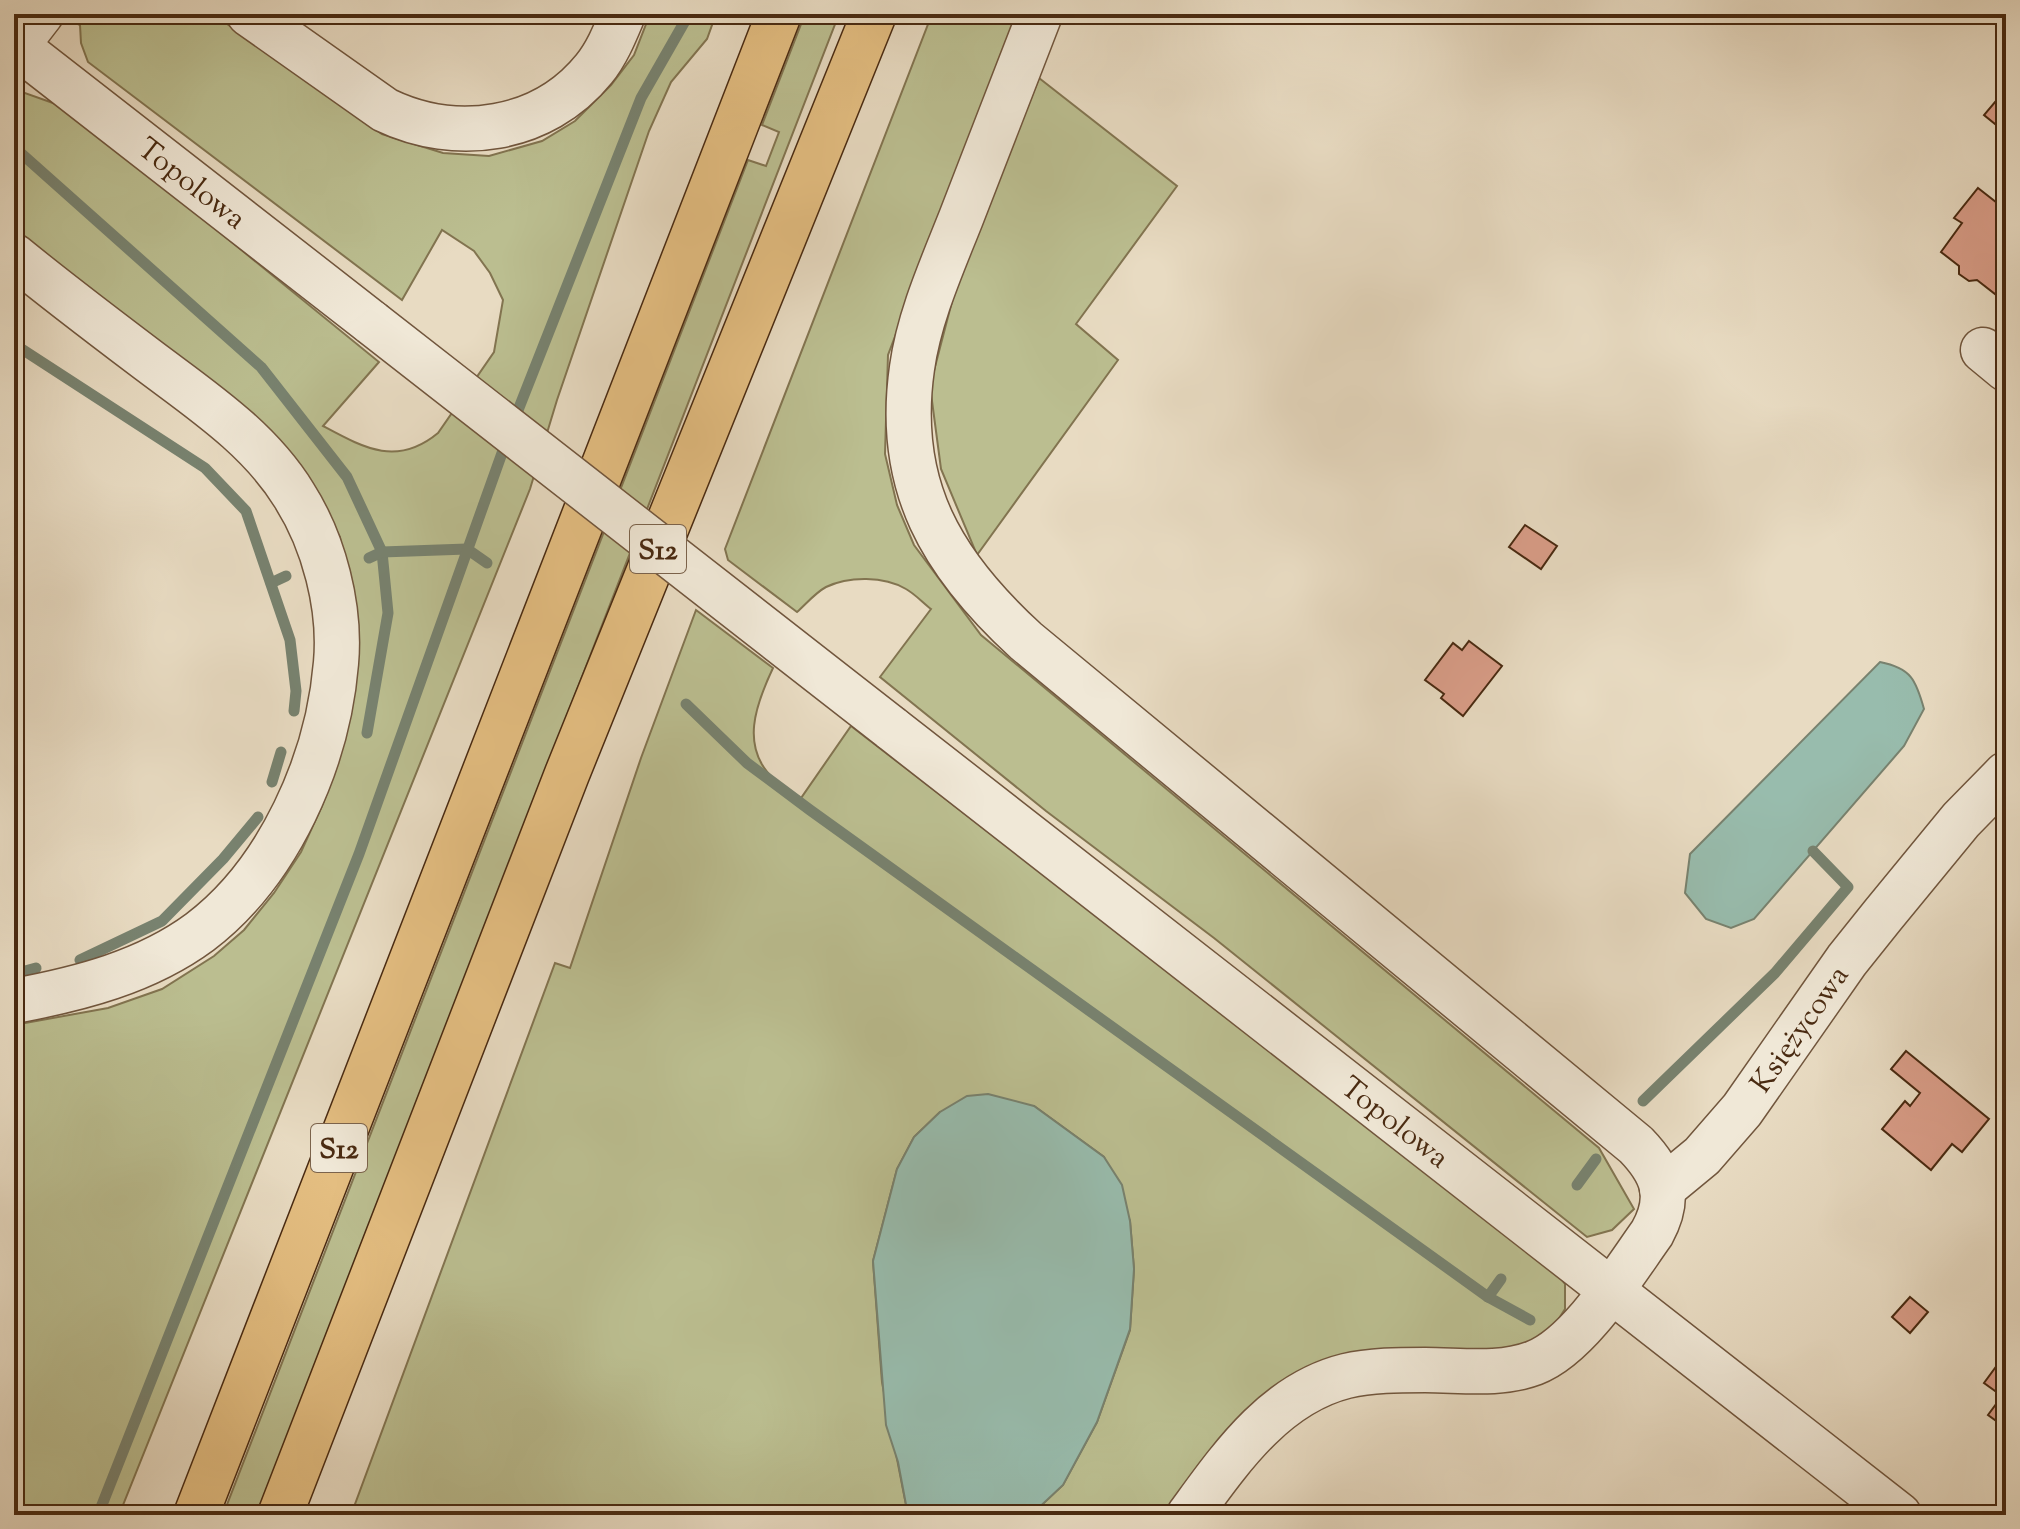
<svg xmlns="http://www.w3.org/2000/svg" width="2020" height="1529" font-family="'Sorts Mill Goudy',serif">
<rect width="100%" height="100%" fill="#e8dbc2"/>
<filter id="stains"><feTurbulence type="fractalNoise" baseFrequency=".0025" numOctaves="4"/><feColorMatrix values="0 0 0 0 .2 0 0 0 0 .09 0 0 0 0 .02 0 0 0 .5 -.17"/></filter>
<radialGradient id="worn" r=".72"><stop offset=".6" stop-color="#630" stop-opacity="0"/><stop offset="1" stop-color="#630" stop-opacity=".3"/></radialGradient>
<g fill="#bbbe90" stroke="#827450" stroke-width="2">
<path d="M76 14H213L382 134 443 153 489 156 542 141 575 121 611 85 634 55 650 14H716L707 39 671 82 649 131 557 400 530 489 119 1515H14V1025L108 1008 162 989 214 956 244 930 274 893 301 852 321 808 335 772 355 665 340 537 304 474 14 229V97L25 93 67 108 379 362 323 426C364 448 397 467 438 433L494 352 503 300 490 273 474 251 442 230 402 300 88 62 81 43 80 25 70 20Z"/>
<polygon points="805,14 839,14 257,1515 223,1515 748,160 766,166 779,132 762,125"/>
<path d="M932 14H1018L888 355 885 454 897 505 914 545 981 635 1599 1148 1634 1209 1612 1230 1587 1237 1214 938 1046 811 880 677 931 609C923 603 915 594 906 589 884 576 849 576 826 587 815 593 806 604 797 612L728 560 725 549Z"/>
<polygon points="1039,78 1177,186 1076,324 1118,360 977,555 941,469 930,386 955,290"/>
<path d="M696 610 773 668C756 704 739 748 775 780 782 786 792 792 801 798L851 726 1551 1266 1565 1284V1309L1549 1334 1510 1351 1385 1353 1168 1515H1031L1063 1485 1097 1422 1130 1330 1134 1269 1130 1221 1104 1157 1034 1106 940 1112 914 1137 897 1169 873 1261 882 1382 908 1515H351L555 963 570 968 641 758Z"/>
</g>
<g fill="#98bcad" stroke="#78826f" stroke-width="2">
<path d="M1880 662C1911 668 1916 680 1924 709L1904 746 1754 919 1731 928 1706 919 1685 893 1690 854Z"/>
<polygon points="988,1094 1034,1106 1104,1157 1122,1185 1130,1221 1134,1269 1130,1329 1097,1422 1063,1485 1031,1515 908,1515 898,1462 886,1425 873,1261 897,1169 914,1137 940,1112 967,1096"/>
</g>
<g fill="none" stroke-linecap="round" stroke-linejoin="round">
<g stroke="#78826f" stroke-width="11">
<polyline points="14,147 261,367 347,477 382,552 388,613 367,733"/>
<polyline points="14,344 205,468 246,511 290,640 296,691 294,711"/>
<polyline points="513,423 641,98 689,14"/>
<polyline points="369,558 382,552 467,549 487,563"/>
<polyline points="271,583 286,576"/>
<polyline points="686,704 747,763 810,810 1488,1297 1530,1320"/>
<polyline points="272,782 281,752"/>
<polyline points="80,960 162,921 223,859 258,817"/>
<polyline points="14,974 36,968"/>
<polyline points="1643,1101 1775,973 1848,887 1813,851"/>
<polyline points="1577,1185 1596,1159"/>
<polyline points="1488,1297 1501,1279"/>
<polyline points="98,1515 359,854 507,439"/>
</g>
</g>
<g fill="#d99d88" stroke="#492a11" stroke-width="2">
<polygon points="2006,89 2006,133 1984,115"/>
<polygon points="1978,188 2006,210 2004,229 2006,231 2006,280 1995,294 1977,280 1969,281 1959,274 1959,266 1941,252 1962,223 1954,218"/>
<polygon points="1525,525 1557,546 1541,569 1509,547"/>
<polygon points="1469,641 1502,666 1463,716 1441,698 1444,694 1425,680 1453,643 1462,650"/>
<polygon points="1906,1051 1989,1119 1962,1152 1952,1144 1931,1170 1882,1129 1905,1101 1910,1106 1920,1093 1891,1069"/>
<polygon points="1910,1297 1928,1312 1910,1333 1892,1317"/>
<polygon points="2006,1353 2006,1428 1988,1415 2002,1396 1984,1383"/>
</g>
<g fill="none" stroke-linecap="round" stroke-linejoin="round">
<defs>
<g id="minor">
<path d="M249 14 385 110C456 144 543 132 594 69 607 53 615 33 623 14"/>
<path d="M1040 14C1014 82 987 150 961 218 942 266 919 317 912 368 895 486 942 564 1026 641L1636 1145C1663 1173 1672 1197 1652 1233 1624 1272 1579 1346 1534 1363 1500 1376 1461 1370 1425 1370 1399 1370 1371 1370 1346 1376 1274 1394 1230 1459 1189 1515"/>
<path id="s1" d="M14 44 372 323"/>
<polyline points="14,49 41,14"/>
<path d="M14 256C58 292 103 326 148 360 201 400 259 438 294 495 324 542 341 607 336 663 328 761 279 872 200 932 146 972 79 989 14 1001"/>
<polyline points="1983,350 2006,369"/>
<path id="s2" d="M891 728 1899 1515"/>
<path id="s3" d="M1662 1189 1702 1156 1742 1110 1847 960 1883 915 1961 820 2006 774"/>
</g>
<g id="highway">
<polyline points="196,1515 779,14"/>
<polyline points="280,1515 567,774 874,14"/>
</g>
</defs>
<use href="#minor" stroke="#71563d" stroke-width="47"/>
<use href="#highway" stroke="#492a11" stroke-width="47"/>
<use href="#minor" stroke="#f0e8d7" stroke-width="44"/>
<use href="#highway" stroke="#e4be81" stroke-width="44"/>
<defs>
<polyline id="minor-bridge" points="372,323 891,728"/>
</defs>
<use href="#minor-bridge" stroke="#71563d" stroke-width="47" stroke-linecap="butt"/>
<use href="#minor-bridge" stroke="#f0e8d7" stroke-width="44"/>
</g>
<g text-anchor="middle" stroke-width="7" stroke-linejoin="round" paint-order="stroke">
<g fill="#f0e8d7" stroke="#7b634c" stroke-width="2">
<rect x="630" y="525" width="56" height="48" rx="6"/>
<rect x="311" y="1124" width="56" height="48" rx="6"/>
</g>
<g font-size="28" font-weight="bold" fill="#492a11">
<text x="658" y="559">S12</text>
<text x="339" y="1158">S12</text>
</g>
<g font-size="30" fill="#492a11" stroke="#f0e8d7">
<text dy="10" stroke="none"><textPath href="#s1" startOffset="226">Topolowa</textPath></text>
<text dy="10" stroke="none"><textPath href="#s3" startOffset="212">Księżycowa</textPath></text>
<text dy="10" stroke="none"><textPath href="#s2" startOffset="640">Topolowa</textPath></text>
</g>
</g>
<rect width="2020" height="1529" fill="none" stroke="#e8dbc2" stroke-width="48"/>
<rect x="16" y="16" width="1988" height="1497" fill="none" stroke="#492a11" stroke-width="4"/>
<rect x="24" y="24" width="1972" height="1481" fill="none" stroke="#492a11" stroke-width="2"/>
<rect width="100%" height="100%" filter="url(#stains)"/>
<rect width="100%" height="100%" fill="url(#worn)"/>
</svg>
